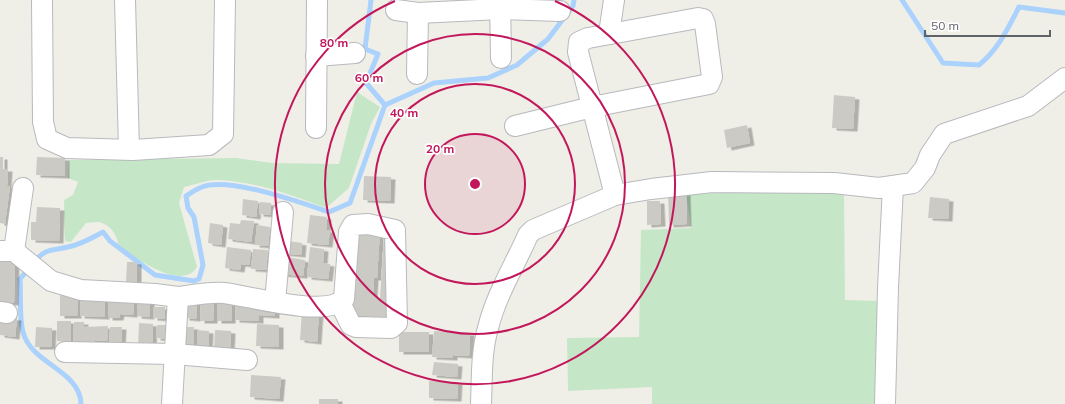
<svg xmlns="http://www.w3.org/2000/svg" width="1065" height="404" font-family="Mulish,sans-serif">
<defs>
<filter id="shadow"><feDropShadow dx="4.5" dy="2.5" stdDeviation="0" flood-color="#0004"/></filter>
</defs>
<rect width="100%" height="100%" fill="#f0efe7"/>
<g fill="#c5e7c8">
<path d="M357 92 380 107 371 124 349 188 326 208C292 195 254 181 217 180 206 180 194 185 184 187L179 203 197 267C182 292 137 258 119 248 118 238 113 227 102 223 98 221 91 223 86 223L71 242 65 241 64 200 73 195 78 182 68 178 69 160 236 158 272 163 339 164Z"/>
<polygon points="844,190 845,300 881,301 880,404 652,404 652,387 568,391 567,338 639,337 641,230 691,228 686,194"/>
</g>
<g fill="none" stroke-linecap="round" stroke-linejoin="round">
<g stroke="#aad2fd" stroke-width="5">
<polyline points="371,0 365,49 378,54 366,83 385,105"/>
<path d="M902 0 943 63 979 65C998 50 1008 28 1019 7L1065 13"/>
<path d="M34 262C46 248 51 251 68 247 80 245 92 238 103 232L110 241 155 275 194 281 199 279 203 265 194 217 188 208 186 196C191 193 196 189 202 187 228 176 302 203 329 212L350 203 385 105 434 83 488 78 517 65 548 39 573 6 574 0"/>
<path d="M29 268 20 279C21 293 19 318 23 332 31 364 80 370 81 404"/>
</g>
</g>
<g fill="#cccac4" filter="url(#shadow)">
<polygon points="834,95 855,97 853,129 832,128"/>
<polygon points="747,125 750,143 727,148 724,130"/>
<polygon points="0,157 3,157 3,169 8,169 7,186 10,186 5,224 0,223"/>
<polygon points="37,157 65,158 65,176 36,175"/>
<polygon points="364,176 391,177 390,201 363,200"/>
<polygon points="686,191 687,224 669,225 668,192"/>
<polygon points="930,197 949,199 948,219 928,218"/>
<polygon points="243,199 258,201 256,217 242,215"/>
<polygon points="647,201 660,201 661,224 647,225"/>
<polygon points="260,202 271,203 270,215 259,214"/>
<polygon points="37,207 60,208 59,241 31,240 31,222 36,222"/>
<polygon points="310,215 327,217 326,230 330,230 328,245 307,243"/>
<polygon points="241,220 254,221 251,242 228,239 230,223 240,224"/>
<polygon points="210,223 223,225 221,245 208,243"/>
<polygon points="257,225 270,227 268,246 255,245"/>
<polygon points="357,229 380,230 377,278 374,278 373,296 376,298 380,298 384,236 395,237 393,318 352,315"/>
<polygon points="282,240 302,243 301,255 280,253"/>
<polygon points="227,247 251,250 249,265 241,264 240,270 225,268"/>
<polygon points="310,247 324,249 323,263 330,264 328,279 307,277"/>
<polygon points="253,249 268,250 266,270 251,269"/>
<polygon points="0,255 15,256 14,303 0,302"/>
<polygon points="281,256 305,260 303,276 279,274"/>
<polygon points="127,262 137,262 137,284 126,283"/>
<polygon points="60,295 78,296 77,316 60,316"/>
<polygon points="81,297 105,298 105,317 80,316"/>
<polygon points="109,297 134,301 133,315 120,314 119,318 108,318"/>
<polygon points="185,298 197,299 196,319 185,318"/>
<polygon points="201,298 214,299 213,321 200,321"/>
<polygon points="137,300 150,300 150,317 137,316"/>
<polygon points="217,301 232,302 231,321 217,321"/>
<polygon points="236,301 275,306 275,316 259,315 259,321 235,320"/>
<polygon points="153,307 165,307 165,319 153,318"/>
<polygon points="302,311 319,312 317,342 300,340"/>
<polygon points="0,317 17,318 15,337 0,335"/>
<polygon points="57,321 71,321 71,342 57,341"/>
<polygon points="74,322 84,322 84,327 108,326 107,341 95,340 95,343 83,342 83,346 73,345"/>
<polygon points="139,323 153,324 152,350 138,349"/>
<polygon points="257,324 279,325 279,347 256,346"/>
<polygon points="157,325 168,325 168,339 156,338"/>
<polygon points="36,327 52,328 51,347 35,347"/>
<polygon points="110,327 122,327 121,347 109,347"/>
<polygon points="181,327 194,327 193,347 180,346"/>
<polygon points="197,330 209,331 208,351 197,350"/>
<polygon points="215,330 231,331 230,351 214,350"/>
<polygon points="434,331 470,333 469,356 453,355 453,358 432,357"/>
<rect x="399" y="332" width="30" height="20"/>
<polygon points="434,362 458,364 457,377 432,375"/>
<polygon points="251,375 281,377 279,399 250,397"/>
<polygon points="429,381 458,382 457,399 429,398"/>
<rect x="319" y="399" width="19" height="5"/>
</g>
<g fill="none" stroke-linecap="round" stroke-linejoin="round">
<defs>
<g id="street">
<polyline points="42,0 43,122 47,139 67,148 133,150 209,145 223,134 225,0"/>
<polyline points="125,0 129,149"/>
<polyline points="500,0 501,58"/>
<polyline points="396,10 418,13 500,9 560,11"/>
<polyline points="609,34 614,0"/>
<polyline points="316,56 355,53"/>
<polyline points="417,74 418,13"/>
<polyline points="515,126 592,107 709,84 712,77 705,24 703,19 698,18 588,38 579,42 578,52 615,195"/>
<polyline points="316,128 317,0"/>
<polyline points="0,251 14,251 51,281 81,290 155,294 178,297 172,404"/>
<polyline points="14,251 23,188"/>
<path d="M178 297C193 295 209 292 224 293 250 296 326 318 344 299L349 232 353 225 368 224 395 230 397 323 391 328 356 327 351 325 340 303"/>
<polyline points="275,302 283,212"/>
<polyline points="0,312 7,313"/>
<polyline points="65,352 174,354 247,360"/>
<path d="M481 404C482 379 481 352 488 328 496 295 515 265 528 235L533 230 615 195 651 189 712 182 834 183 879 188 913 183 925 168 930 155 944 134 1028 106 1065 78"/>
<polyline points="885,404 888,288 893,186"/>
</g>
</defs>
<use href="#street" stroke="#b7b9bd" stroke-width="22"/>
<use href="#street" stroke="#fff" stroke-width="20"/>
</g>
<circle cx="475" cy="184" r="50" fill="#c2185b" fill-opacity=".12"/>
<g fill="none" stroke="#c2185b" stroke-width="2">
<circle cx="475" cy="184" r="50"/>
<circle cx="475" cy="184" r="100"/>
<circle cx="475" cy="184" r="150"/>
<path d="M555 1A200 200 0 1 1 395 1"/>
</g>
<circle cx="475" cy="184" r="6" fill="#c2185b" stroke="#fff" stroke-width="2"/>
<g font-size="12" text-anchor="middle" font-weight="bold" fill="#c2185b" stroke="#fff" stroke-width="3.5" stroke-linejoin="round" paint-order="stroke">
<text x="334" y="47">80 m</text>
<text x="369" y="82">60 m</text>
<text x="404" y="117">40 m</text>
<text x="440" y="153">20 m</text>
</g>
<path d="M925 30v6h125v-6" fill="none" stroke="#5f6267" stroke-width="2"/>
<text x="931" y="30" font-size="12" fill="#5f6267" stroke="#ffffff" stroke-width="3" paint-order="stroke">50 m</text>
</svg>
